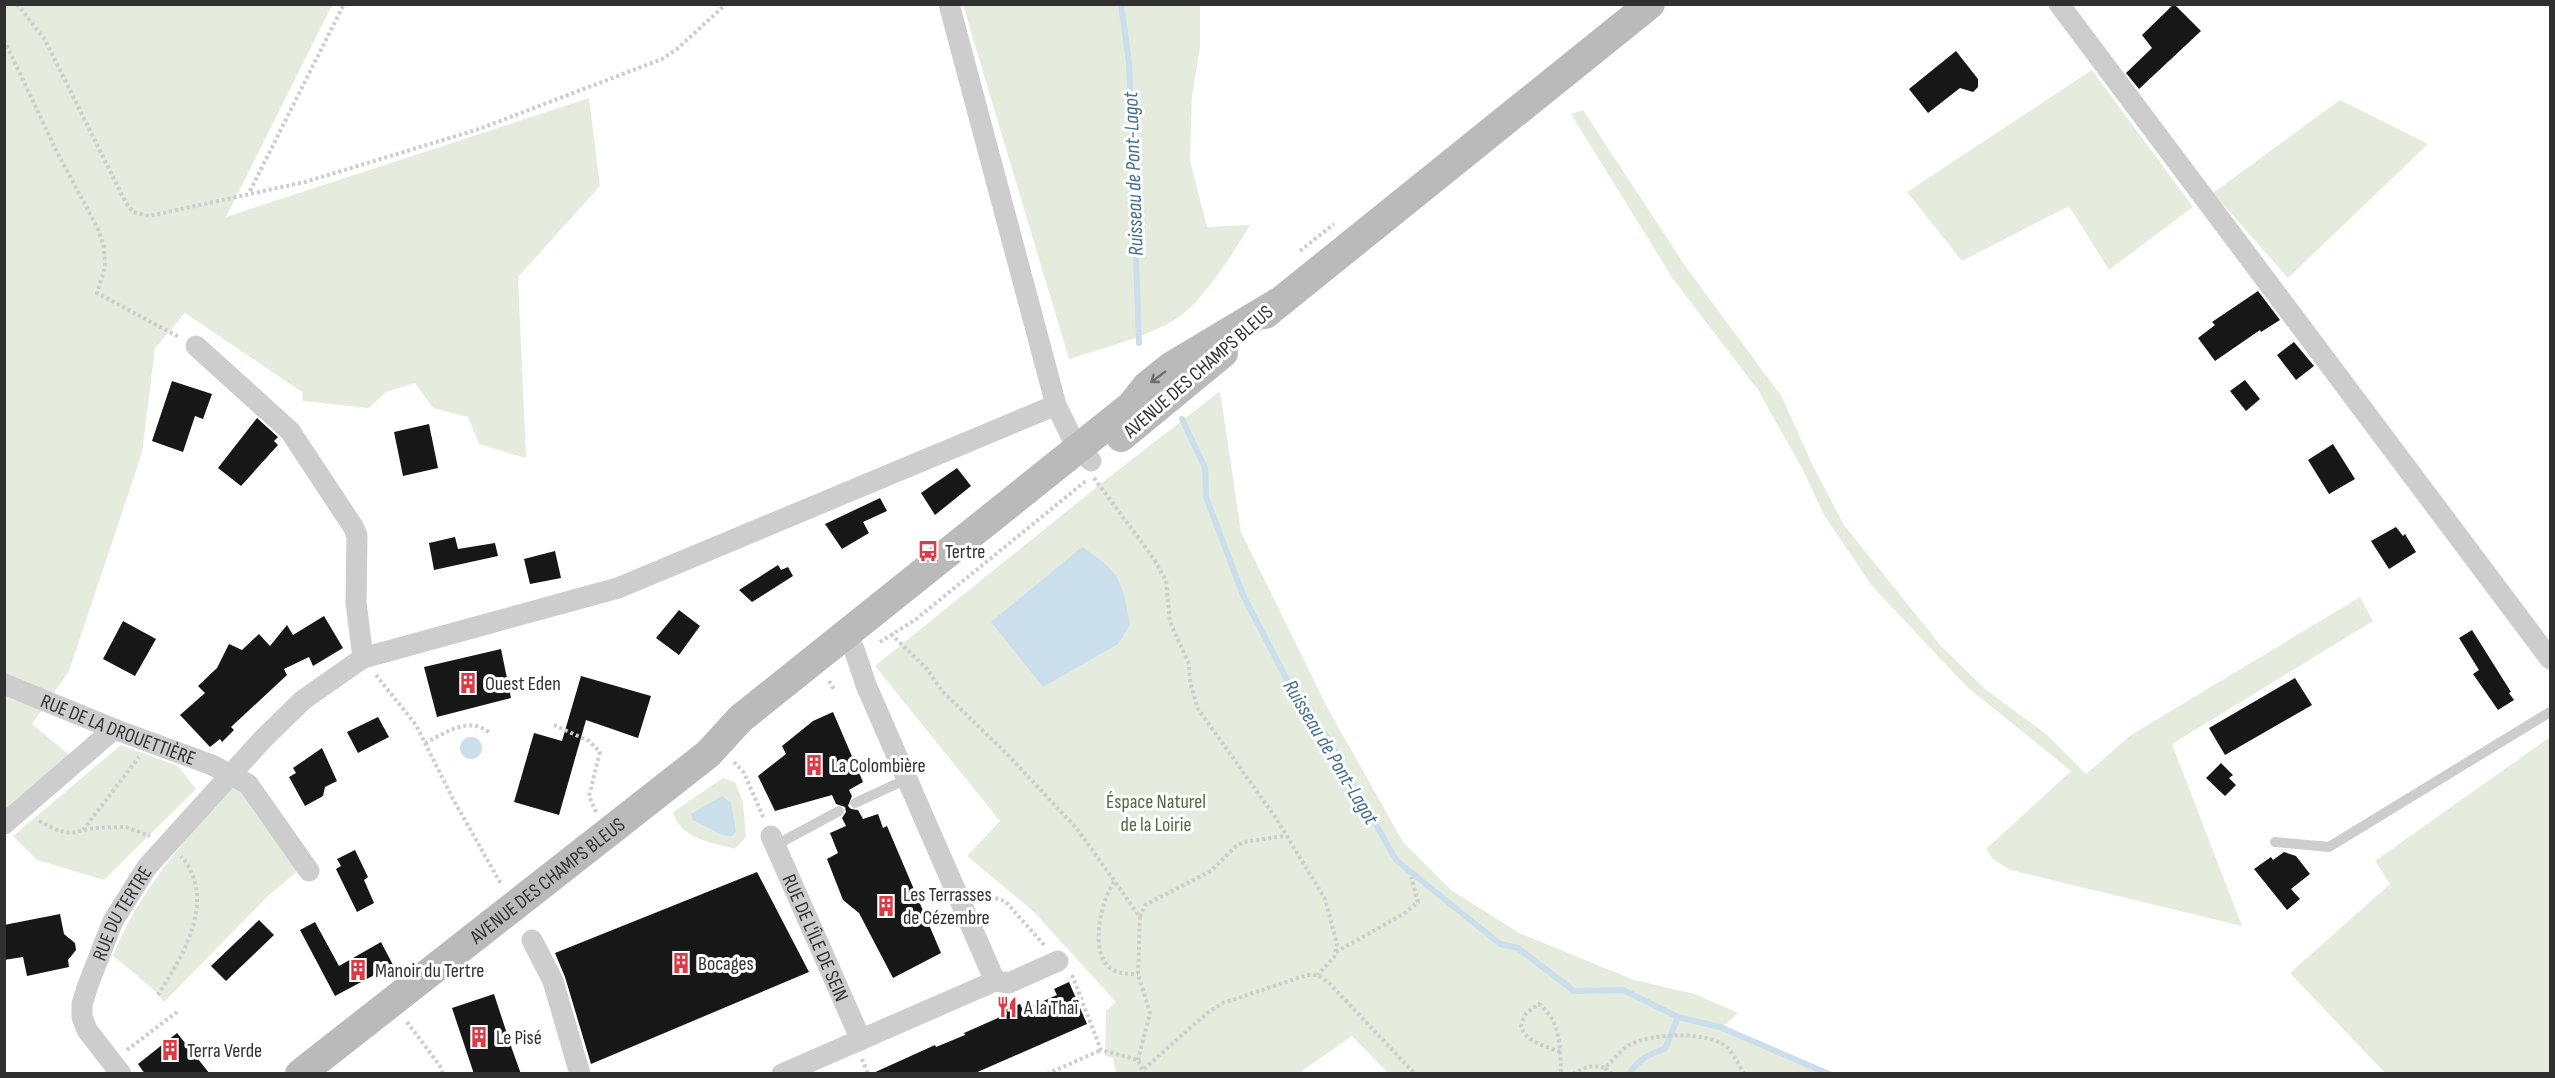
<svg xmlns="http://www.w3.org/2000/svg" width="2555" height="1078" font-family="'Sofia Sans Condensed',sans-serif">
<rect width="100%" height="100%" fill="#fff"/>
<g fill="#e5ecde">
<polygon points="4,5 332,5 226,217 589,98 600,186 518,277 526,458 479,444 468,417 433,408 415,383 386,392 369,408 303,401 302,392 185,313 155,348 142,453 69,671 32,724 72,757 4,815"/>
<path d="M963 5H1200V48L1192 95 1190 161 1207 227 1250 225C1235 250 1207 295 1184 313 1157 335 1103 348 1069 359Z"/>
<polygon points="2092,70 2193,207 2109,270 2069,206 1962,261 1907,192"/>
<polygon points="2340,100 2428,144 2288,278 2213,193"/>
<polygon points="1583,110 1686,267 1782,397 1812,464 1844,525 1942,647 1985,689 2046,734 2086,774 2131,735 2360,597 2373,621 2172,744 2242,926 2010,870 1993,859 1986,849 2071,771 1966,686 1872,586 1824,515 1802,468 1758,390 1673,279 1571,114"/>
<polygon points="1220,391 1241,532 1327,707 1403,842 1451,890 1519,933 1634,980 1695,994 1738,1013 1720,1029 1729,1030 1829,1073 1388,1073 1352,1036 1299,1073 1116,1073 1113,1058 1105,1056 1106,1011 1116,1002 1033,911 967,856 1000,821 875,666 1103,482"/>
<polygon points="2550,737 2550,1073 2385,1073 2290,973 2390,884 2375,861"/>
<polygon points="121,745 178,766 196,789 104,880 37,860 13,836"/>
<path d="M723 778 735 782 743 802 746 837 735 849C711 842 680 839 673 812Z"/>
<path d="M232 786H240L299 870 270 894 164 1002 153 989 113 956C139 890 186 839 232 786Z"/>
</g>
<g fill="#cbdeeb">
<path d="M1082 547C1120 572 1122 580 1130 625L1118 644 1043 687 991 622Z"/>
<circle cx="471" cy="748" r="11"/>
<polygon points="722,796 731,803 736,832 732,836 722,835 693,820 691,814"/>
</g>
<g fill="none" stroke-linecap="round" stroke-linejoin="round">
<g stroke="#cbdeeb" stroke-width="6">
<polyline points="1121,4 1129,63 1139,343"/>
<polyline points="1182,419 1205,468 1206,497 1243,595 1301,707 1325,734 1396,860 1500,944 1518,948 1574,991 1623,990 1678,1017 1720,1027 1829,1074"/>
<path d="M1629 1074C1639 1059 1649 1054 1665 1049L1678 1017"/>
</g>
</g>
<g fill="#171717">
<polygon points="2174,4 2201,31 2139,89 2126,73 2152,48 2142,35"/>
<polygon points="1956,51 1978,79 1978,87 1973,92 1960,88 1928,113 1909,89"/>
<polygon points="2258,291 2280,320 2261,332 2260,330 2215,361 2198,338 2215,325 2212,322"/>
<polygon points="2294,342 2314,366 2296,380 2277,355"/>
<polygon points="2245,380 2260,399 2246,411 2230,391"/>
<polygon points="172,381 212,394 203,419 195,416 183,452 152,441"/>
<polygon points="257,418 278,437 274,441 278,445 241,486 218,468"/>
<polygon points="429,424 438,468 403,476 394,432"/>
<polygon points="2333,444 2355,479 2329,494 2308,460"/>
<polygon points="957,468 971,486 935,515 921,493"/>
<polygon points="880,498 887,511 863,522 869,533 842,549 825,524"/>
<polygon points="2396,527 2403,536 2405,534 2416,552 2389,569 2371,541"/>
<polygon points="455,537 458,549 495,543 498,556 434,570 429,543"/>
<polygon points="555,551 561,578 530,584 524,559"/>
<polygon points="778,565 781,570 788,567 793,576 752,602 739,590"/>
<polygon points="679,610 700,626 679,655 656,638"/>
<polygon points="324,616 343,648 313,666 309,657 284,669 287,675 231,727 234,730 222,742 220,739 210,747 180,715 205,693 198,686 217,668 229,644 242,650 259,634 270,646 287,625 293,635"/>
<polygon points="123,621 156,639 135,676 103,659"/>
<polygon points="2472,630 2511,692 2509,693 2514,700 2498,710 2473,674 2479,670 2459,638"/>
<polygon points="501,649 511,698 437,717 424,667"/>
<polygon points="581,676 651,696 638,738 586,720 559,815 514,802 534,733 562,741"/>
<polygon points="2295,678 2312,705 2225,755 2209,728"/>
<polygon points="833,712 863,782 849,790 852,796 848,806 851,809 858,810 863,819 878,814 883,828 887,826 941,953 893,978 859,913 843,900 827,859 838,853 830,833 846,826 842,818 846,812 845,807 836,804 832,795 775,811 758,776 786,754 782,746 813,721"/>
<polygon points="378,717 389,737 358,753 347,732"/>
<polygon points="322,748 337,781 325,787 323,796 305,806 289,777 296,773 293,768"/>
<polygon points="2221,763 2233,775 2229,778 2236,785 2225,796 2206,778"/>
<polygon points="355,850 368,877 364,880 374,903 357,912 336,869 341,866 337,859"/>
<polygon points="2284,852 2296,856 2310,874 2291,889 2300,899 2287,910 2254,869 2271,857 2273,860"/>
<polygon points="757,872 809,972 591,1064 565,977 555,953"/>
<polygon points="60,914 64,934 75,943 76,950 68,960 69,967 27,976 23,957 4,960 4,925"/>
<polygon points="259,920 274,935 226,981 211,966"/>
<polygon points="315,922 339,966 381,942 393,965 335,996 300,930"/>
<polygon points="1069,982 1087,1024 973,1074 871,1074 935,1045 936,1047 965,1035 964,1033 1007,1014 1005,1010 1020,1004 1023,1010 1057,995 1054,989"/>
<polygon points="494,994 512,1049 521,1074 474,1074 452,1008"/>
<polygon points="177,1033 210,1074 145,1074 138,1064"/>
</g>
<g fill="none" stroke-linecap="round" stroke-linejoin="round">
<g stroke="#cdcdcd" stroke-width="4" stroke-dasharray="3 3" stroke-linecap="butt">
<polyline points="17,4 45,40 126,203 133,212 149,216 305,182 479,129 662,59 677,49 726,4"/>
<polyline points="4,40 57,152 98,229 104,247 105,267 97,293 179,337"/>
<polyline points="250,191 344,4"/>
<polyline points="1300,251 1334,224"/>
<polyline points="1094,478 1154,559 1166,581 1170,622 1189,664 1190,682 1198,709 1276,818 1325,899 1337,944 1334,957 1318,975"/>
<polyline points="891,634 927,669 942,691 1007,754 1078,830 1140,917 1138,974 1150,1013 1138,1060"/>
<polyline points="880,642 915,620 1087,480"/>
<polyline points="376,675 416,725 453,799 501,884"/>
<polyline points="829,681 835,691"/>
<polyline points="554,725 589,741 600,752 589,796 596,812"/>
<path d="M425 743C448 732 469 715 491 734"/>
<polyline points="734,762 744,773 764,819"/>
<polyline points="39,821 59,831 71,833 94,828 126,827 150,836"/>
<polyline points="83,830 139,757"/>
<path d="M1114 882C1101 901 1089 951 1110 968 1118 974 1128 974 1138 974"/>
<polyline points="978,893 1005,901 1045,946"/>
<polyline points="1140,917 1145,905 1211,871 1236,846 1244,842 1284,836"/>
<polyline points="1336,952 1405,913 1418,902 1411,877"/>
<polyline points="1072,975 1101,1050 1138,1060 1144,1074"/>
<path d="M158 995C183 955 218 900 181 856"/>
<polyline points="407,1022 440,1066 443,1074"/>
<polyline points="127,1050 177,1012"/>
<path d="M1560 1052C1546 1046 1525 1042 1521 1026L1526 1013 1539 1004C1561 1021 1560 1047 1561 1074"/>
<polyline points="862,1059 868,1074"/>
<polyline points="1605,1068 1612,1074"/>
<polyline points="1144,1069 1207,1013 1223,1003 1307,975 1318,975 1329,983 1415,1074"/>
<polyline points="1047,1074 1101,1050"/>
<path d="M1573 1074C1585 1067 1592 1064 1605 1068 1613 1060 1620 1051 1629 1045 1650 1033 1711 1030 1729 1049 1735 1056 1739 1066 1744 1074"/>
</g>
<g stroke="#cdcdcd" stroke-width="10">
<polyline points="855,803 907,779"/>
<polyline points="2275,842 2329,847 2550,712"/>
<polyline points="776,845 839,811"/>
</g>
<g stroke="#cdcdcd" stroke-width="21">
<polyline points="949,4 1056,405 1074,442 1091,461"/>
<polyline points="2059,4 2550,659"/>
<polyline points="196,346 290,431 354,528 357,536 356,602 363,658"/>
<path id="s1" d="M4 684 114 729 212 765 248 784 309 871"/>
<polyline points="4,824 114,729"/>
<path id="s2" d="M771 836 861 1040"/>
<polyline points="532,940 553,981 580,1074"/>
<polyline points="995,981 1009,983 1058,961"/>
<path id="s3" d="M121 1074 87 1030 82 1017V1004L88 985 113 921 147 867 263 739 303 700 363 658 618 588 1056 405"/>
<polyline points="782,1074 995,981 866,685 854,649"/>
</g>
<g stroke="#bababa" stroke-width="30">
<polyline points="1265,314 1650,4"/>
<polyline points="1121,437 1223,353"/>
<path id="s4" d="M300 1074 708 754 740 719 1131 406 1147 386 1172 366 1279 302"/>
</g>
</g>
<defs><path id="oneway-shaft" d="M-6 0H5M1.5-3L5.5 0L1.5 3" fill="none" stroke-width="1.6" stroke-linecap="round" stroke-linejoin="round" transform="scale(1.5)"/></defs>
<use stroke="#6e6e6e" href="#oneway-shaft" transform="translate(1158 377) rotate(143)"/>
<defs>
<symbol id="bus-bare" viewBox="-9 -9 18 18"><path d="M-5-6H5V4H4V6H2V4H-2V6H-4V4H-5ZM-3.5-4V0h7V-4ZM-3.5 1.2v1.5H-2V1.2ZM2 1.2v1.5H3.5V1.2Z" fill="#de3a45" stroke="#fff" stroke-width="2.5" paint-order="stroke"/></symbol>
<symbol id="building-bare" viewBox="-9 -9 18 18"><path d="M-4-6H4V6H1V3H-1V6H-4ZM-2.5-4.3h1.7v1.8h-1.7ZM.8-4.3h1.7v1.8H.8ZM-2.5-1h1.7V.8h-1.7ZM.8-1h1.7V.8H.8Z" fill="#de3a45" stroke="#fff" stroke-width="2.5" paint-order="stroke"/></symbol>
<symbol id="restaurant-bare" viewBox="-9 -9 18 18"><path d="M-5-6h1v4h1v-4h1v4h1v-4h1v5L-1.5 .5V6h-2V.5L-5-1ZM5-6V6H3V1.5H1.5Q1.5-4 5-6Z" fill="#de3a45" stroke="#fff" stroke-width="2.5" paint-order="stroke"/></symbol>
</defs>
<g fill-rule="evenodd">
<use href="#bus-bare" x="913" y="536" width="30" height="30"/>
<use href="#building-bare" x="453" y="668" width="30" height="30"/>
<use href="#building-bare" x="799" y="750" width="30" height="30"/>
<use href="#building-bare" x="871" y="891" width="30" height="30"/>
<use href="#building-bare" x="666" y="948" width="30" height="30"/>
<use href="#building-bare" x="343" y="955" width="30" height="30"/>
<use href="#restaurant-bare" x="992" y="992" width="30" height="30"/>
<use href="#building-bare" x="464" y="1022" width="30" height="30"/>
<use href="#building-bare" x="155" y="1035" width="30" height="30"/>
</g>
<g text-anchor="middle" stroke-width="6" stroke-linejoin="round" paint-order="stroke">
<g font-size="20" fill="#303030" stroke="#fff">
<text transform="translate(1198 371) rotate(-41)" y="7">AVENUE DES CHAMPS BLEUS</text>
<text dy="7" stroke="none"><textPath href="#s1" startOffset="123">RUE DE LA DROUETTIÈRE</textPath></text>
<text dy="7" stroke="none"><textPath href="#s4" startOffset="314">AVENUE DES CHAMPS BLEUS</textPath></text>
<text dy="7" stroke="none"><textPath href="#s3" startOffset="182">RUE DU TERTRE</textPath></text>
<text dy="7" stroke="none"><textPath href="#s2" startOffset="111">RUE DE L'ÎLE DE SEIN</textPath></text>
</g>
<g font-size="20" fill="#303030" stroke="#fff" text-anchor="start">
<text x="945" y="558">Tertre</text>
<text x="485" y="690">Ouest Eden</text>
<text x="831" y="772">La Colombière</text>
<text x="903" y="901">Les Terrasses<tspan x="903" dy="23">de Cézembre</tspan></text>
<text x="698" y="970">Bocages</text>
<text x="375" y="977">Manoir du Tertre</text>
<text x="1024" y="1014">A la Thaï</text>
<text x="496" y="1044">Le Pisé</text>
<text x="187" y="1057">Terra Verde</text>
</g>
<g font-size="20" fill="#526a3e" stroke="#fff">
<text x="1156" y="808">Éspace Naturel<tspan x="1156" dy="23">de la Loirie</tspan></text>
</g>
<g font-size="21" font-style="italic" fill="#416f8f" stroke="#fff">
<text transform="translate(1133 174) rotate(-92)" y="7">Ruisseau de Pont-Lagot</text>
<text transform="translate(1331 752) rotate(59)" y="7">Ruisseau de Pont-Lagot</text>
</g>
</g>
<rect width="2555" height="1078" fill="none" stroke="#303030" stroke-width="12"/>
</svg>
